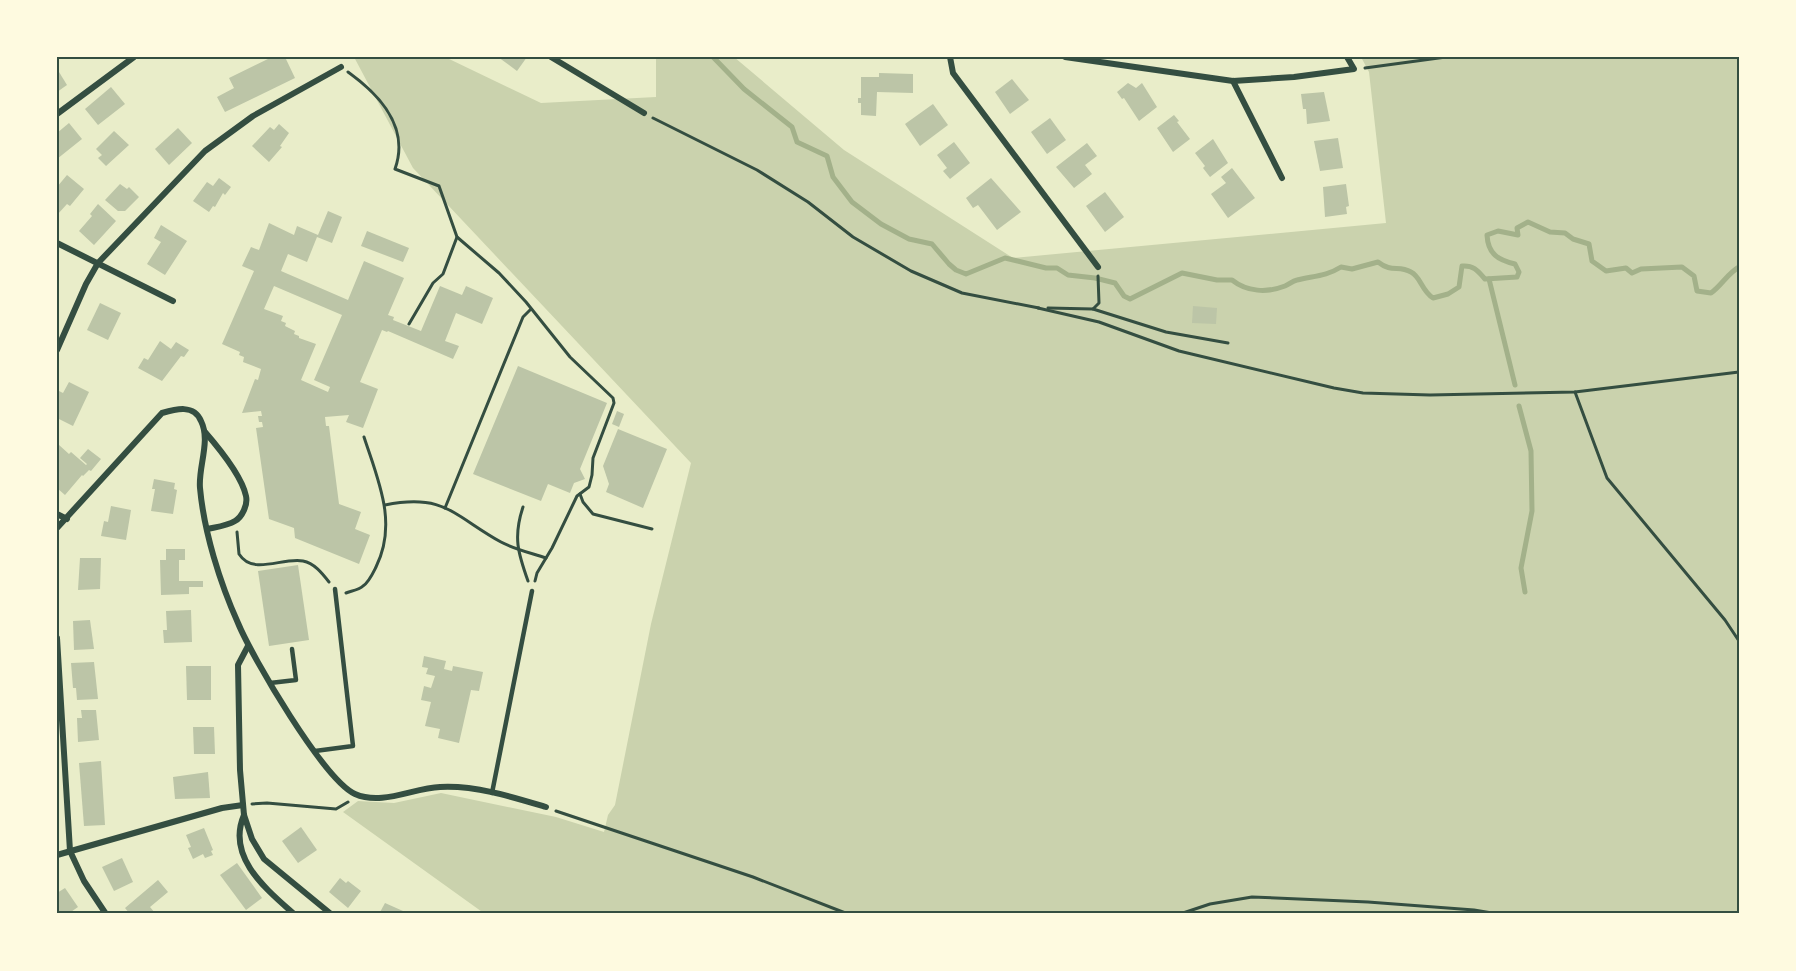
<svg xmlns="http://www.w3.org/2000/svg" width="1796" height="971" font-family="'PT Sans',sans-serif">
<rect width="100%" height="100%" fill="#e9edc9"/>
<polygon fill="#cad2ad" points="354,57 445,57 541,103 656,97 656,57 734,57 844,150 1013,258 1386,223 1369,72 1361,57 1739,57 1739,914 485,914 343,812 358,801 394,803 441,793 556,817 604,832 608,815 615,805 651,624 691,463 413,168"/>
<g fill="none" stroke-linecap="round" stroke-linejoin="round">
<g stroke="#a3b18a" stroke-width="5">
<path d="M713 57 744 89 792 127 797 142 827 156 833 177 852 202 881 224 909 239 932 244 949 264 956 270 966 274 1005 258 1046 268H1057L1068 275 1095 278 1115 283 1124 296 1130 299 1182 273 1217 280H1232C1247 292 1267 293 1285 286 1290 284 1292 281 1297 280 1313 276 1327 276 1341 267L1352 269 1378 262C1392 273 1398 265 1411 272 1421 277 1421 290 1433 298L1448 294 1459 287 1462 266C1474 265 1478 271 1485 279L1517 277 1519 272 1515 264C1498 260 1488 254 1487 235L1498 231 1518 235 1517 228 1528 222 1550 232 1565 233 1573 239 1589 244 1592 261 1606 271 1626 268 1632 273 1641 269 1682 267 1694 276 1697 291 1711 293C1722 285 1727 274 1739 267"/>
<polyline points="1489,279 1515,385"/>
<polyline points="1519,406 1531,451 1532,511 1521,568 1525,592"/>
</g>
</g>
<g fill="#bcc5a7" fill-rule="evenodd">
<polygon points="272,57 285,57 295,78 225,112 217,97 234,88 229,78"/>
<polygon points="498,57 527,57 517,71"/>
<polygon points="59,72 67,85 57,92 57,73"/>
<polygon points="879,73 913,74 913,93 877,92 876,116 861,115 861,103 858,103 858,98 861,98 861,77 879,77"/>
<polygon points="1012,79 1029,100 1010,114 995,92"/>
<polygon points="1128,83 1136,88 1142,83 1157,107 1139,121 1124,98 1122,99 1117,92"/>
<polygon points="111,87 125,104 98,125 85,109"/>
<polygon points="1324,92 1330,121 1307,124 1306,109 1303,109 1301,94"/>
<polygon points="933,104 948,125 920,146 905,124"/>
<polygon points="1174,115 1179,121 1177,122 1190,139 1173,152 1157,128"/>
<polygon points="1050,118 1066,140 1047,154 1031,132"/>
<polygon points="69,123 82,139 57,159 57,133"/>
<polygon points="279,124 289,133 280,146 282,147 269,162 252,146 270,127 274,130"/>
<polygon points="178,128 192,143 169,165 155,149"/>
<polygon points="114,131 129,145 106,166 98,158 102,155 96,149"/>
<polygon points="1338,138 1343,168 1320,171 1314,141"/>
<polygon points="1213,139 1228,163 1210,177 1203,168 1205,166 1195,153"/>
<polygon points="954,142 970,163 950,179 943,171 947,168 937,155"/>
<polygon points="1087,143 1097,156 1085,165 1092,174 1074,188 1056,167"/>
<polygon points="1232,168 1255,198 1228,218 1211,194 1226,183 1221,177"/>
<polygon points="67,175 84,189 70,206 67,204 57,215 57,187"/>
<polygon points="219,178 231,187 225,195 223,193 215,207 213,206 209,212 193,201 207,182 213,186"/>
<polygon points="991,178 1021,212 997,230 978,205 973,208 966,198"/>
<polygon points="120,184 127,189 129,187 139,197 125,211 118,211 105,200"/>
<polygon points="1346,184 1349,206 1346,207 1347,214 1325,217 1323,187"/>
<polygon points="1105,192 1124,217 1105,232 1086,206"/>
<polygon points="98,204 116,221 94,245 79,231 92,216 90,214"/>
<path d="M328 211 342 217 332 243 317 237 307 262 288 254 281 271 348 300 364 261 404 278 388 315 394 317 393 320 421 331 440 286 462 295 466 286 493 298 482 324 456 313 445 341 459 346 453 359 388 331 387 332 382 330 360 382 378 389 363 428 346 422 349 415 325 417 326 426H329L339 504 361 512 355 529 370 535 359 564 295 538 294 528 269 519 256 428 263 427 262 422H259L258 416H262L261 411 242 413 255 379 258 380 261 369 243 362 244 357 239 355 240 352 222 344 254 271 242 266 251 247 259 250 269 223 294 235 297 226 318 235ZM274 286 342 315 314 380 330 387 328 392 301 380 316 344 299 338V336L294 334 295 331 285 326 286 323 281 321 283 316 264 309Z"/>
<polygon points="161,225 187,241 165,275 147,264 161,242 154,238"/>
<polygon points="367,231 409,248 403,262 361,246"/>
<polygon points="100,303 121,313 108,340 87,330"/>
<polygon points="1193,306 1217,308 1216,324 1192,323"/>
<polygon points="160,341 171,349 176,342 189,350 184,357 181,356 162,381 138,368 144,358 148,360"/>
<polygon points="518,366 607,403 580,469 585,479 574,483 570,493 548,484 541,501 473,474"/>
<polygon points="69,382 89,392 73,426 57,418 59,406 57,396 59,391 63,393"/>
<polygon points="617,411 624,414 619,427 612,424"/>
<polygon points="618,429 667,449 643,508 606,492 609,484 603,466"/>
<polygon points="59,445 69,454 71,452 86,465 87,464 80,458 88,449 101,459 91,471 89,470 83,476 82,475 65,495 57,488 57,448"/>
<polygon points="154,479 175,483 174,489 177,490 173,514 151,511 155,489 152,489"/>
<polygon points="111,506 131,510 126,540 101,536 104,521 108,522"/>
<polygon points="166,549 185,549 185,560 179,560 179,581 203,581 203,587 189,587 189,594 161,595 160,560 166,560"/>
<polygon points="80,558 101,558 100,589 78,590"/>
<polygon points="298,565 309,640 269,646 258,571"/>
<polygon points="191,610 192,642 164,643 163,630 167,630 166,611"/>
<polygon points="90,620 94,649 74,650 73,621"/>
<polygon points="424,656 446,661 444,669 452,671 453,666 483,672 479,691 471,690 459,743 438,738 440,729 425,726 431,702 421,700 424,686 431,688 435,676 426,674 428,668 422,667"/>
<polygon points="94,662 98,699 77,700 76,688 73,688 71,663"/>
<polygon points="186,666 211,666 211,700 187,700"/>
<polygon points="81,710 96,710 99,740 78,742 77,718 82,718"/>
<polygon points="193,727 214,727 215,754 194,754"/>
<polygon points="101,761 105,825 84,826 79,763"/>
<polygon points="208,772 210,798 175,799 173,777"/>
<polygon points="301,827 317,850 298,863 282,841"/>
<polygon points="204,828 213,850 211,851 213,855 205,858 203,854 193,859 188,848 191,847 186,835"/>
<polygon points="122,858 133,882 114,891 102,867"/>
<polygon points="237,863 262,898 246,910 220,875"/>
<polygon points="340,878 346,883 348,881 361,891 348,908 329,892"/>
<polygon points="158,880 168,892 150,907 155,913 130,914 125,908"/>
<polygon points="65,888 78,907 68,914 57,914 57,893"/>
<polygon points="385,903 403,911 402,914 379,914"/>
</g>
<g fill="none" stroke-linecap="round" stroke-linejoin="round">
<g stroke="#344e41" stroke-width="3">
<polyline points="1365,68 1446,57"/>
<path d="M348 72C380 95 410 127 395 169L439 186 457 237 499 273 526 302 570 357 613 398 614 403 593 458 592 475 589 487 577 496 552 548 537 573 535 581"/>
<polyline points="653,118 757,170 808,202 853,237 911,271 962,293 1039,308"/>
<polyline points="1038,308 1099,322 1179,351 1334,388 1363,393 1430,395 1575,392 1739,372"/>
<polyline points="1048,308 1093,309 1099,303 1098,276"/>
<polyline points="1093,309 1166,332 1228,343"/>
<polyline points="409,324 433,283 443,274 457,237"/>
<polyline points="1575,392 1607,478 1725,620 1739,641"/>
<polyline points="580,494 583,502 593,514 652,529"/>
<path d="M385 505C445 493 454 516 501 542 514 549 531 553 546 558"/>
<path d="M523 507C513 537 518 553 528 581"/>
<polyline points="445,508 523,317 531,309"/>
<path d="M237 532 239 554C253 576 282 557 303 561 314 563 322 573 329 582"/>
<path d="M346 593C351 591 359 590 363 586 369 582 373 573 376 567 398 523 378 480 364 437"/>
<polyline points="252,804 267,803 336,809 348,802"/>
<polyline points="556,811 753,877 848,914"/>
<polyline points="1180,914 1210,904 1252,897 1368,902 1474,910 1498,914"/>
</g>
<g stroke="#344e41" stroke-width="4.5">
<polyline points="270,683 296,680 292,649"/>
<polyline points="315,751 353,746 335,589"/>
<polyline points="492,793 532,591"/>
</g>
<g stroke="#344e41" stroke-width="6">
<polyline points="551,57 644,113"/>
<polyline points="950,57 953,73 1098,267"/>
<polyline points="1065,57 1233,81 1294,77 1354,69 1347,57"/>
<polyline points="1233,81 1282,178"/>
<polyline points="57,114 134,57"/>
<polyline points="57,243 173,301"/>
<polyline points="57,350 86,284 98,263 205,151 253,116 341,67"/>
<path d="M205 432C218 447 242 477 246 496 248 505 242 517 235 521 227 526 216 527 207 529"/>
<polyline points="57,514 67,519"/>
<path d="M57 528 162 413C176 409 194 404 201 421 211 441 198 467 200 488 204 532 220 583 238 623 252 657 324 780 355 794 382 806 413 788 440 787 475 785 513 797 546 807"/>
<polyline points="57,638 70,851 84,881 106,914"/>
<polyline points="248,646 238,665 240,770 244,815 252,839 264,859 331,914"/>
<path d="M244 815C226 857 266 889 294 914"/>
<polyline points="57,855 222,808 243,805"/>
</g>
</g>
<rect width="1796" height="971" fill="none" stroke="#fefae0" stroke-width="117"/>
<rect x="58" y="58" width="1680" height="854" fill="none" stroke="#344e41" stroke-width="2"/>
</svg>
